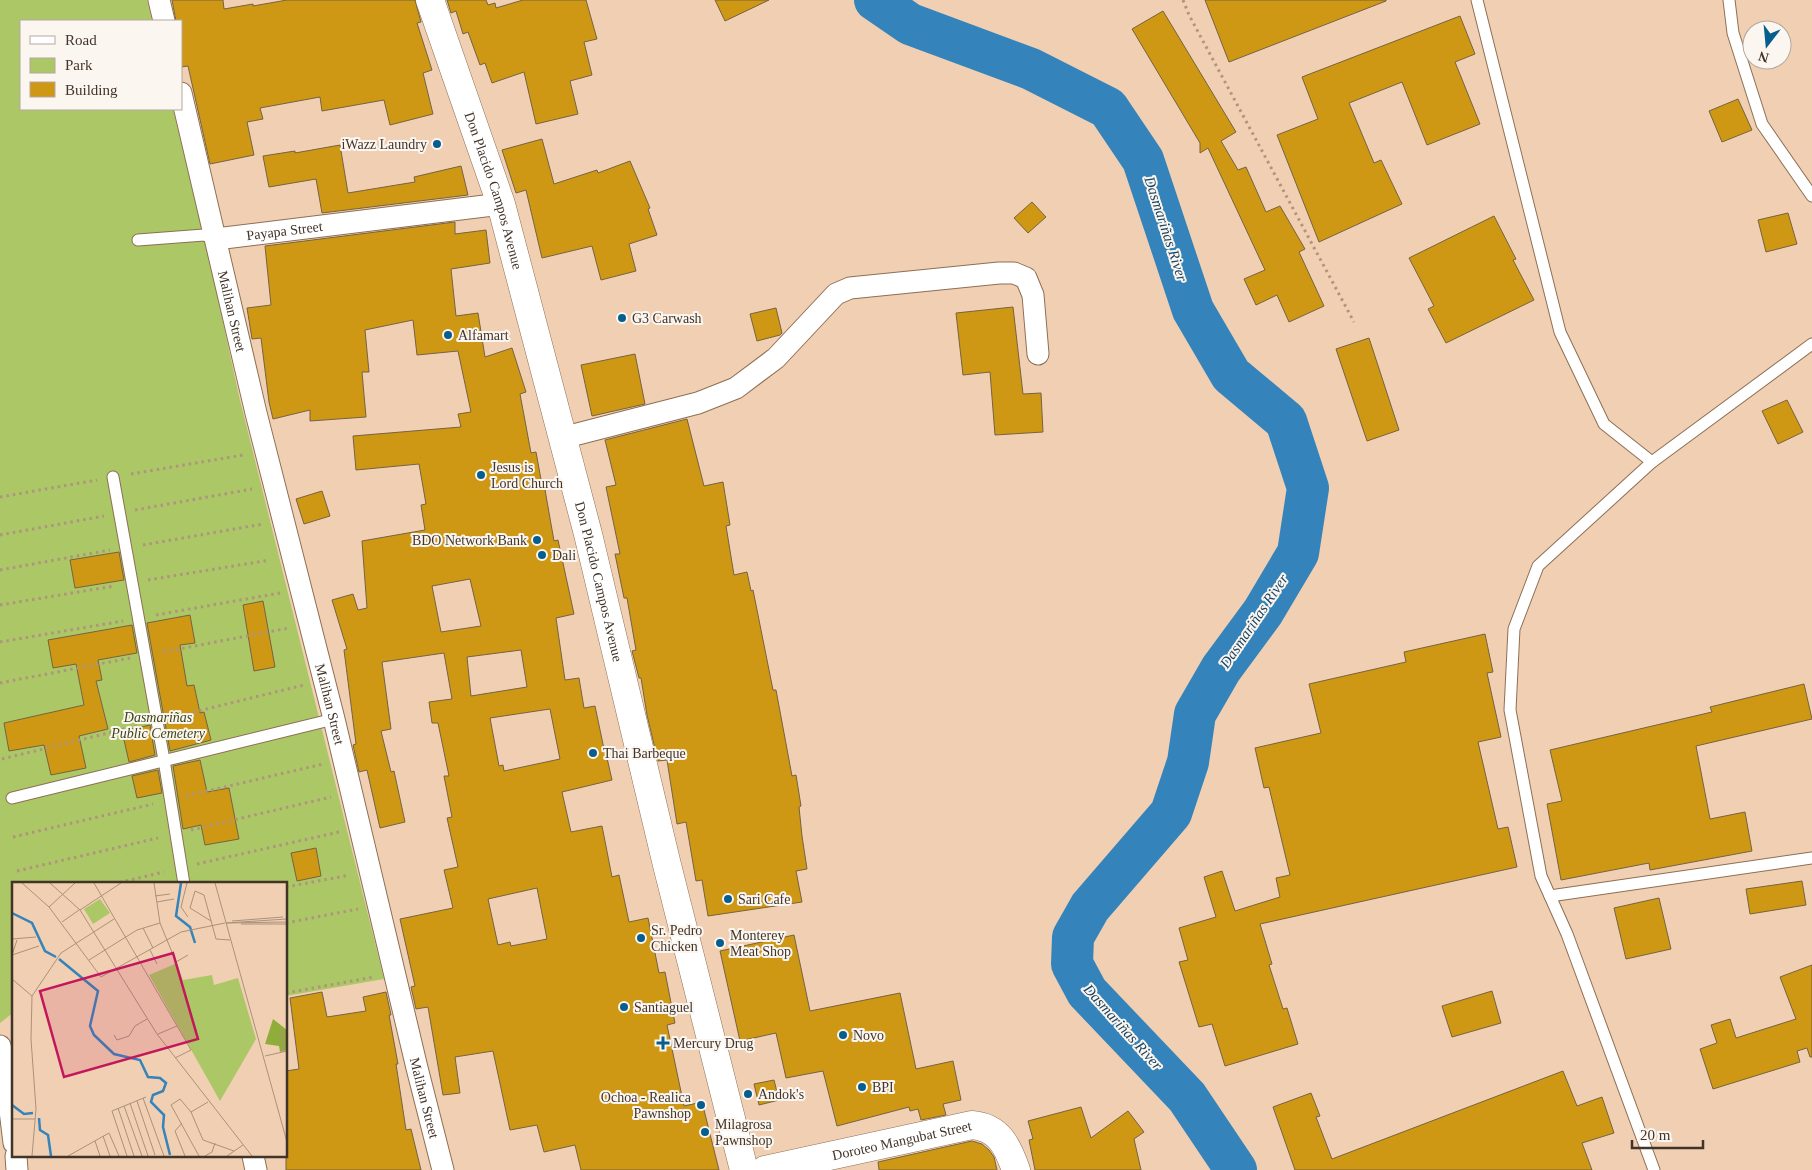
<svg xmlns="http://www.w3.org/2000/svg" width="1812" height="1170" font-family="'Times New Roman',serif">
<rect width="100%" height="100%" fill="#f1cfb2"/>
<polygon fill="#acc765" points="0,0 147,0 152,21 21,21 21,109 173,109 204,235 239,396 384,979 286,996 286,884 14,884 14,1012 0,1023"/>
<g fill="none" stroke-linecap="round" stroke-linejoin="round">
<polyline stroke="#3484bb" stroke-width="42" points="875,0 910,24 1031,69 1108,108 1143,160 1193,310 1231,375 1286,421 1308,488 1298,553 1263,612 1221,669 1195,714 1188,762 1171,813 1090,907 1073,937 1072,964 1087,992 1187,1097 1236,1170"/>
</g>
<g fill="#ce9814" stroke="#756341" fill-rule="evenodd">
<polygon points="172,0 223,0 224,9 253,4 253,6 287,0 415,0 421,22 417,23 432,70 423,73 433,114 390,125 384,100 322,111 320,97 260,108 263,119 247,122 254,155 210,164 188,66 181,67 181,21 176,21"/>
<polygon points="447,0 486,0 488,5 495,3 496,8 523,0 586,0 597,39 584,42 592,75 570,81 578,114 536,124 524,72 492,83 485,63 480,65 468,32 463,34 456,11 451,13"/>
<polygon points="715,0 769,0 725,21"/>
<polygon points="1205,0 1386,0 1386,1 1229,62"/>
<polygon points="1163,11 1236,132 1221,141 1238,170 1246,167 1266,212 1280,206 1305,249 1299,252 1324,306 1289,322 1277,295 1256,305 1244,279 1265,270 1208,148 1200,153 1200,143 1132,29"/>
<polygon points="1460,16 1475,54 1455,62 1480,124 1427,145 1402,82 1349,103 1374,163 1381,160 1402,204 1319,242 1277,135 1318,119 1302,77"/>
<polygon points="1738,99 1752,130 1722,142 1709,111"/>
<polygon points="542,139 554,184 597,170 598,173 630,161 650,208 648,209 657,235 629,244 636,271 601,280 592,246 542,258 526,190 516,193 502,150"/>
<polygon points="340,145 348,193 415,182 414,177 461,166 468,195 322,213 316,179 269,187 263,156 295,151 295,153"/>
<polygon points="1032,202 1046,217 1028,233 1014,218"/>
<polygon points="1788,213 1797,244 1766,252 1758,220"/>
<polygon points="1494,216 1516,259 1513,260 1534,300 1446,343 1428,309 1434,306 1409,258"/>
<path d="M455 222V234L486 230 490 263 451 269 456 316 478 313 485 357 512 348 526 392 520 394 531 453 536 452 542 485 544 484 554 541 558 540 574 614 556 618 565 680 579 678 584 708 595 706 604 749H605L612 780 562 792 571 832 602 826 612 877 619 875 629 922 648 918 659 973 665 972 675 1023 667 1025 684 1106 702 1102 719 1170H581L575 1145 544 1152 537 1125 510 1130 493 1051 455 1057 460 1093 443 1095 428 1007 416 1009 411 987 415 986 400 919 453 908 444 870 458 867 447 818 452 817 444 776H449L438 723H432L429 702 452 699 444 653 382 662 391 729 381 731 391 772 394 771 405 822 380 828 367 770 359 772 353 745 356 744 344 650 347 649 332 600 353 594 358 610 367 608 362 541 425 530 421 505 426 504 419 464 356 470 353 436 461 427 458 414 471 412 458 351 417 355 413 320 365 330 369 372H362L366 417 310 421V410L273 419 269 402 261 338 252 339 247 308 271 305 265 246ZM470 579 481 626 441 632 432 586ZM521 650 527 687 471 696 467 657ZM550 709 560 759 504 771 503 765 499 766 490 718ZM537 888 547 939 511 946 510 942 498 945 488 899Z"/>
<polygon points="1013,307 1023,394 1041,393 1043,432 995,435 990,372 963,375 956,313"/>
<polygon points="776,308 782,333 780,335 757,341 750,314"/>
<polygon points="1369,338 1399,430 1367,441 1336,349"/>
<polygon points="635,354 645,404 592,416 581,365"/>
<polygon points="1787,400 1803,432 1778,444 1762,411"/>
<polygon points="687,419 704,486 723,482 730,525 726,526 734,575 747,572 751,591 753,590 773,690 776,690 792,776 796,775 801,806 799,807 802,836 807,869 796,871 802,902 708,916 702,880 696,881 686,822 677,824 667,760 658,761 647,715 641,678 639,678 632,651 636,650 627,598 624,598 615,554 620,554 606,487 616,485 605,440"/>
<polygon points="322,491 330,516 304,524 296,499"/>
<polygon points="119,552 124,580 75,588 70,560"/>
<polygon points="263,601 275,667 254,671 243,605"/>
<polygon points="190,615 195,643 180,645 187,686 194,685 200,713 204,712 211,740 170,751 147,623"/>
<polygon points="132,625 137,653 98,660 102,680 96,681 108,729 79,736 86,768 51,775 44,745 9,751 4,723 84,705 76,664 53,668 48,640"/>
<polygon points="1485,634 1493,672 1487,673 1501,737 1478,742 1498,829 1508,827 1517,867 1260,924 1272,964 1269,965 1283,1009 1287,1008 1298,1044 1225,1066 1212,1024 1199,1027 1179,962 1188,960 1179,928 1216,917 1204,877 1222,871 1235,911 1280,897 1276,878 1290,875 1269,787 1264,788 1255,748 1321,733 1309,684 1406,662 1404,652"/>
<polygon points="1804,684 1812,719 1696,746 1710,819 1745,812 1752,851 1650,870 1649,863 1561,880 1547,804 1562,801 1550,750 1712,712 1710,707"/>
<polygon points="150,725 155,755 129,762 122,731"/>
<polygon points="200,760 207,792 229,788 239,839 205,845 201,825 183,829 173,766"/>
<polygon points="158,770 162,793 137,798 132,776"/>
<polygon points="316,848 321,876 297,881 291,853"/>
<polygon points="1802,881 1806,905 1750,914 1746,889"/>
<polygon points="1659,898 1671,949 1626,959 1614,908"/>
<polygon points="794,935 810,1011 900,993 916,1069 953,1061 961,1100 943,1104 946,1115 921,1120 918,1109 910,1111 909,1107 837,1126 823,1071 786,1078 776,1033 740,1041 720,951"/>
<polygon points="1812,965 1812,1057 1810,1057 1807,1048 1797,1051 1800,1062 1713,1089 1700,1049 1717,1043 1711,1025 1730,1019 1736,1038 1796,1019 1780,977"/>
<polygon points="1492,991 1501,1023 1452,1037 1442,1006"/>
<polygon points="322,992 327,1017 366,1011 363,997 386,992 391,1015 389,1015 398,1064 396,1064 406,1130 411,1129 421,1170 286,1170 286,1071 299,1069 290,998"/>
<polygon points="1563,1071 1577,1106 1602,1097 1614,1133 1582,1143 1592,1170 1295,1170 1273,1107 1311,1093 1320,1116 1316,1117 1332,1159"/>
<polygon points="774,1080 779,1100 759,1105 754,1084"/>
<polygon points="1081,1107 1091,1138 1128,1111 1144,1132 1134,1139 1141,1170 1035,1170 1029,1140 1033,1139 1028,1121"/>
<polygon points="972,1141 982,1144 989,1150 994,1157 997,1170 879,1170 878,1162"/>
</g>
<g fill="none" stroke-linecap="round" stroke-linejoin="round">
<defs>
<g id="lane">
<polyline points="1477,0 1560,332 1604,424 1652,462"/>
<polyline points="1729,0 1733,33 1762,124 1812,196"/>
<polyline points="138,240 204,235 216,239"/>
<polyline points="113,477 164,760 184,884"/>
<polyline points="12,798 334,719"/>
<polyline points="1550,896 1812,858"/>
<polyline points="1654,1170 1567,934 1541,876 1510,710 1514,629 1538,566 1652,462 1812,344"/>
</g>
<g id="street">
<polyline points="159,0 164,21"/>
<path id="s1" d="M181 93 256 413 334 719 417 1068 443 1170"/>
<path id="s2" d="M216 239 501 204"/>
<polyline points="562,438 698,403 736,388 776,358 836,294 850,288 999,273 1014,273 1026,278 1033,295 1038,354"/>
<polyline points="0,1046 4,1061 14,1143"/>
<polyline points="16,1156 17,1170"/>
<polyline points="253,1156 256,1170"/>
</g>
<g id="secondary">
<path id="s3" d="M430 0 501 204 588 534 667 865 744 1170"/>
<path id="s4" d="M765 1170 972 1125C999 1127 1008 1147 1016 1170"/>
</g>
</defs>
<use href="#lane" stroke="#8d6f55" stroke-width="13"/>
<use href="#street" stroke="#8d6f55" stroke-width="23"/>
<use href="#secondary" stroke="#8d6f55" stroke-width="29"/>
<g stroke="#af947e" stroke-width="3" stroke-dasharray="2.5 4" stroke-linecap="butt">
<polyline points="1183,0 1189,15 1354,322"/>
<polyline points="131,474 243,455"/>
<polyline points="0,497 97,480"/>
<polyline points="135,510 252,489"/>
<polyline points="0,535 104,516"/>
<polyline points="143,545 263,524"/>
<polyline points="0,570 110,550"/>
<polyline points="148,580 270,560"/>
<polyline points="0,605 114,586"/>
<polyline points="156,615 280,593"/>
<polyline points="0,642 123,621"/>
<polyline points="163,652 289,628"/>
<polyline points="0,683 130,658"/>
<polyline points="174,717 304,685"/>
<polyline points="2,759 141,725"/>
<polyline points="186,796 323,764"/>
<polyline points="191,830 331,797"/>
<polyline points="13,837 153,804"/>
<polyline points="197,864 339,832"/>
<polyline points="17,871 158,838"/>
<polyline points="113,884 164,872"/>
<polyline points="286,887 350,875"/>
<polyline points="286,923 358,909"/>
<polyline points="286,993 374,977"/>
</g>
<use href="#lane" stroke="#fff" stroke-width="11"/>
<use href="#street" stroke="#fff" stroke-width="21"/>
<use href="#secondary" stroke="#fff" stroke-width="28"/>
</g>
<g fill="#065e8f" stroke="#fcf6f0" stroke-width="2">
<circle cx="437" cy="144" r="5"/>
<circle cx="622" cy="318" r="5"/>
<circle cx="448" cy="335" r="5"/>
<circle cx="481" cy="475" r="5"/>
<circle cx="537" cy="540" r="5"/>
<circle cx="542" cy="555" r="5"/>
<circle cx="593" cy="753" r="5"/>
<circle cx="728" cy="899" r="5"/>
<circle cx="641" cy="938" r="5"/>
<circle cx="720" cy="943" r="5"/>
<circle cx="624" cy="1007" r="5"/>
<circle cx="843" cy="1035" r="5"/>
<path d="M660.5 1035.5h5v5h5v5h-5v5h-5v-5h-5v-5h5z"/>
<circle cx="862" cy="1087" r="5"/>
<circle cx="748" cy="1094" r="5"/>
<circle cx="701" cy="1105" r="5"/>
<circle cx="705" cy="1132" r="5"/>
</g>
<g text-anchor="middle" stroke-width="4" stroke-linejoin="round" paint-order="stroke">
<g font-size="14" fill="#423429" stroke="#fcf6f0" text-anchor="start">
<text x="427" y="149" text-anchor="end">iWazz Laundry</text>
<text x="632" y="323">G3 Carwash</text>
<text x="458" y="340">Alfamart</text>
<text x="491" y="472">Jesus is<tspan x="491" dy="16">Lord Church</tspan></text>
<text x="527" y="545" text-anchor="end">BDO Network Bank</text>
<text x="552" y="560">Dali</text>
<text x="603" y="758">Thai Barbeque</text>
<text x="738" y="904">Sari Cafe</text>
<text x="651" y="935">Sr. Pedro<tspan x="651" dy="16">Chicken</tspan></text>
<text x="730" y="940">Monterey<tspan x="730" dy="16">Meat Shop</tspan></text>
<text x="634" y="1012">Santiaguel</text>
<text x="853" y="1040">Novo</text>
<text x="673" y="1048">Mercury Drug</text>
<text x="872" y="1092">BPI</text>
<text x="758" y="1099">Andok's</text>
<text x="691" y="1102" text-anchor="end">Ochoa - Realica<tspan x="691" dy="16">Pawnshop</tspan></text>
<text x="715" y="1129">Milagrosa<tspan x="715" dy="16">Pawnshop</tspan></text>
</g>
<g font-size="14" fill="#423429" stroke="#fcf6f0">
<text dy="5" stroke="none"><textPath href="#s3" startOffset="201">Don Placido Campos Avenue</textPath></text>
<text dy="5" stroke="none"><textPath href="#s2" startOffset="69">Payapa Street</textPath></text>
<text dy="5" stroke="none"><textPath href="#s1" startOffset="224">Malihan Street</textPath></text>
<text dy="5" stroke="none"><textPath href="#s3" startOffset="606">Don Placido Campos Avenue</textPath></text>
<text dy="5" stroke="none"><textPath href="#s1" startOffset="629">Malihan Street</textPath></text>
<text dy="5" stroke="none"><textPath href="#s1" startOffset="1034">Malihan Street</textPath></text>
<text dy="5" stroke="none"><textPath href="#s4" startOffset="140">Doroteo Mangubat Street</textPath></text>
</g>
<g font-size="14" font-style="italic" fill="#394518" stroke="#fcf6f0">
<text x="158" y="722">Dasmariñas<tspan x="158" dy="16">Public Cemetery</tspan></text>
</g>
<g font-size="15" font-style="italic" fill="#194361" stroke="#fcf6f0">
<text transform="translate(1166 229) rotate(72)" y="5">Dasmariñas River</text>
<text transform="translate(1254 621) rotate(-56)" y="5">Dasmariñas River</text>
<text transform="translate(1123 1027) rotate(48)" y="5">Dasmariñas River</text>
</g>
</g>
<g transform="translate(12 882)">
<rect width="275" height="275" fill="#f1cfb2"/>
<path d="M88 17 98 31 81 42 72 27ZM165 81 171 98 200 93 202 103 226 96 244 157 208 219 137 93Z" fill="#acc765"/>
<path d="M261 137 275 148V168L268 170 267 164 253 162Z" fill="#90ad3c"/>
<path fill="none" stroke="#3484bb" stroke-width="2.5" d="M169 1 164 34 178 45 183 61M0 31 20 41 33 69 44 75M47 77 86 109 78 144 82 153 102 172 128 178 136 195 148 196 154 201 151 209 141 213 139 220 152 233 151 245 158 273M0 223 12 232 21 231M27 236 28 248 36 253 39 274"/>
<path fill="none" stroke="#ab917b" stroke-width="1" d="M10 1 37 25 89 95 169 50 213 41M38 1 68 28 145 152 240 274M82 1 179 168 163 176M142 1 148 41 164 80 176 73M175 1 169 25 176 35M203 1 275 260M183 9 192 13 204 57 218 58M183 9 178 26 199 39M143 14 158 12M145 20 162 17M37 25 63 1M68 28 109 1M275 37 214 41 275 40M220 39 271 35M50 40 67 28M229 42H275M131 46 141 66M0 57 24 55M138 68 145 82M0 73 27 64M0 73 5 58M77 78 125 48 148 41M0 97 20 114M146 152 165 144M102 153 105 158 117 154 123 144 135 137M272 170 269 152 274 151M253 174 275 169M131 216 152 274M125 219 143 273M118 221 136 274M112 224 130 274M106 226 122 274M179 230 196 220M0 237H23M170 241 163 249 173 274M91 254 98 274M83 259 88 274M20 274 24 227 19 157 20 114 49 71 102 37M56 274 97 251 107 274M115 274 100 229 134 215M187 274 159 223 168 217 179 230 191 258 222 269M193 274 200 270 203 261M215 274 231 263"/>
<path fill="#c2185b" fill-opacity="0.15" stroke="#c2185b" stroke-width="2.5" d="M161 71 186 157 52 195 28 109Z"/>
<rect width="275" height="275" fill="none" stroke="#423429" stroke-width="2.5"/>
</g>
<rect x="20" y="20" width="162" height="90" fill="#fcf6f0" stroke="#b2a8a0"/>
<rect x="30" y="36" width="25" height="8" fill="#ffffff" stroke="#b2a8a0"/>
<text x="65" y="45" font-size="15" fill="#423429">Road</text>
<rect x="30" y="58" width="25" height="15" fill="#acc765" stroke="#b2a8a0"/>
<text x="65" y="70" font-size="15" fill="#423429">Park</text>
<rect x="30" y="82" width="25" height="15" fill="#ce9814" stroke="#b2a8a0"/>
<text x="65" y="95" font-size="15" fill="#423429">Building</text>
<g transform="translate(1767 45) rotate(196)"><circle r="24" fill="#fcf6f0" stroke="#b2a8a0"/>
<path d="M0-4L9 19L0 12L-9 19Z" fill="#065e8f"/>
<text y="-8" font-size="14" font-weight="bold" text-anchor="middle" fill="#423429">N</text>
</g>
<path d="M1632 1140v8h71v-8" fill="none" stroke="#423429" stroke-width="2.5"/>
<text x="1640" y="1140" font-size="15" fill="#423429" stroke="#fcf6f0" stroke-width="4" paint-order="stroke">20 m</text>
</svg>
